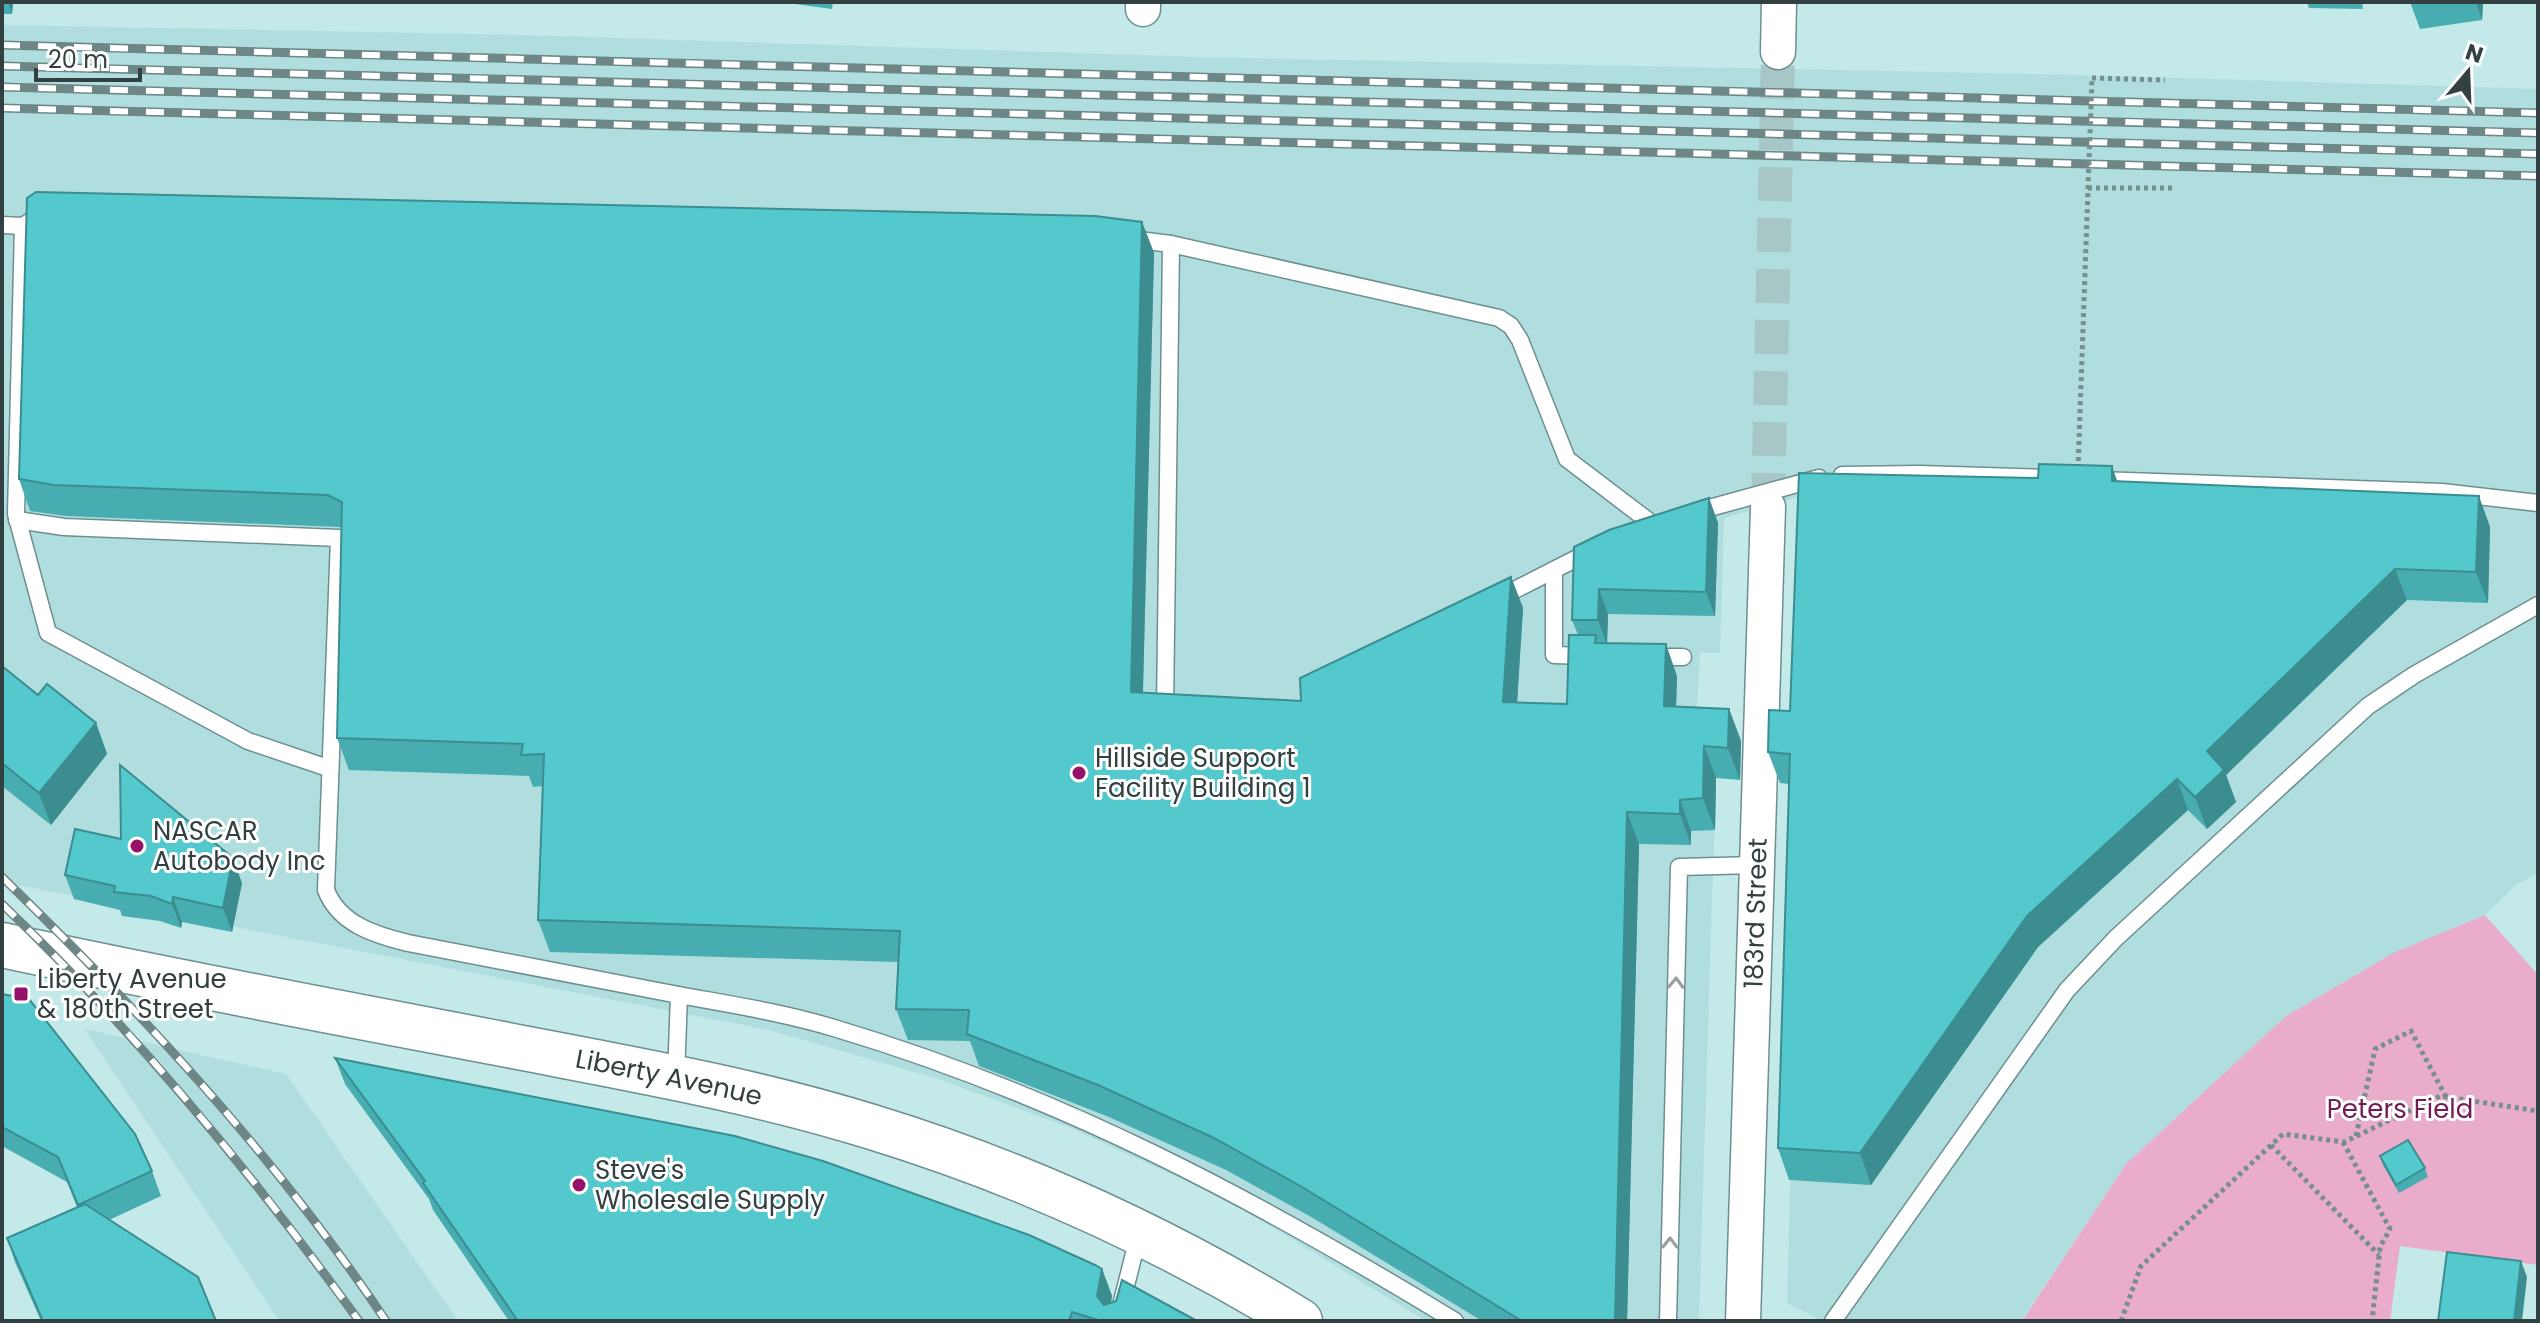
<svg xmlns="http://www.w3.org/2000/svg" width="2540" height="1323" font-family="Poppins,sans-serif">
<rect width="100%" height="100%" fill="#c4e9e9"/>
<g fill="#b0dedf">
<polygon points="2,25 525,35 1199,57 2082,75 2538,89 2538,874 2517,884 2485,915 2395,952 2286,1016 2126,1164 2021,1321 1823,1321 1787,1303 1809,494 1724,518 1720,653 1700,653 1695,739 1717,740 1699,1321 1426,1321 1247,1212 1188,1182 1068,1127 938,1079 769,1030 2,882"/>
<polygon points="85,1029 286,1074 458,1321 279,1321"/>
</g>
<polygon fill="#e9accb" points="2485,915 2538,975 2538,1265 2400,1246 2390,1321 2022,1321 2126,1164 2286,1016 2395,952"/>
<g fill="none" stroke-linecap="round" stroke-linejoin="round">
<polyline stroke="#a7c7c7" stroke-width="34" stroke-dasharray="34 17" stroke-linecap="butt" points="1768,507 1778,52"/>
<defs>
<g id="service">
<polyline points="2,225 23,226 45,212"/>
<polyline points="23,226 16,514 48,633 248,741 328,768"/>
<polyline points="1131,239 1171,244 1499,318 1511,326 1520,340 1567,459 1655,526"/>
<polyline points="1842,475 1920,474 2046,478"/>
<polyline points="2098,480 2442,492 2538,503"/>
<polyline points="1691,513 1819,478"/>
<path d="M17 520 64 527 339 538 326 890C339 924 375 935 408 943 493 960 578 976 663 992 720 1003 778 1011 834 1028 1062 1096 1253 1198 1455 1321"/>
<polyline points="1554,570 1554,655 1587,656"/>
<polyline points="1497,599 1591,551"/>
<polyline points="1650,657 1683,657"/>
<polyline points="1169,711 1165,710 1171,244"/>
<polyline points="676,1077 679,995"/>
<polyline points="1117,1321 1139,1234"/>
<polyline points="1668,1321 1679,867 1756,865"/>
<polyline points="1833,1321 2067,990 2116,938 2368,706 2414,675 2538,605"/>
</g>
<g id="minor">
<polyline points="1143,9 1143,2"/>
<polyline points="1778,52 1779,2"/>
<path id="s1" d="M1743 1321 1768 507"/>
</g>
<g id="secondary">
<path id="s2" d="M2 945C173 982 346 1014 518 1047 637 1070 756 1091 872 1127 1022 1173 1166 1239 1300 1321"/>
</g>
</defs>
<use href="#service" stroke="#6d8f90" stroke-width="19"/>
<use href="#minor" stroke="#6d8f90" stroke-width="37"/>
<use href="#secondary" stroke="#6d8f90" stroke-width="47"/>
<g stroke="#758e8e" stroke-width="5" stroke-dasharray="4 4" stroke-linecap="butt">
<polyline points="2092,78 2165,80"/>
<polyline points="2088,188 2173,188"/>
<polyline points="2356,1136 2375,1049 2411,1031 2446,1097"/>
<polyline points="2343,1142 2390,1229 2380,1247 2372,1321"/>
<polyline points="2271,1145 2379,1255"/>
<polyline points="2121,1321 2141,1266 2283,1134 2344,1142 2440,1096 2538,1111"/>
</g>
<use href="#service" stroke="#fff" stroke-width="16"/>
<use href="#minor" stroke="#fff" stroke-width="34"/>
<use href="#secondary" stroke="#fff" stroke-width="44"/>
<defs>
<g id="rail">
<polyline points="2,45 2538,113"/>
<polyline points="2,66 2538,133"/>
<polyline points="2,87 2538,154"/>
<polyline points="2,108 2538,176"/>
<path d="M2 877C142 1013 277 1158 386 1321"/>
<path d="M2 904C135 1031 252 1173 359 1321"/>
</g>
</defs>
<use href="#rail" stroke="#6e8686" stroke-width="9"/>
<use href="#rail" stroke="#fff" stroke-width="6" stroke-dasharray="18" stroke-linecap="butt"/>
<polyline stroke="#758e8e" stroke-width="5" stroke-dasharray="4 4" stroke-linecap="butt" points="2078,469 2092,78"/>
</g>
<g fill="#48adb0">
<polygon points="2,2 13,2 12,14 2,14"/>
<polygon points="780,2 833,2 832,9"/>
<polygon points="2307,2 2362,2 2363,9 2309,8"/>
<polygon points="2410,2 2483,2 2482,20 2420,29"/>
<polygon points="1142,222 1154,253 1143,693 1301,701 1511,577 1523,608 1517,703 1567,704 1578,635 1572,620 1574,547 1709,498 1718,523 1715,616 1608,614 1607,643 1677,676 1676,707 1729,709 1741,741 1740,780 1716,778 1715,830 1691,831 1691,845 1639,844 1627,1321 1482,1321 1313,1218 1226,1170 1109,1117 979,1066 970,1041 908,1040 896,1009 898,962 550,952 538,920 543,786 533,787 529,776 349,770 337,738 342,528 339,527 65,516 30,511 19,479"/>
<polygon points="2117,481 2490,527 2488,603 2407,600 2226,775 2236,802 2207,829 2188,810 2038,947 1871,1185 1789,1180 1778,1148 1789,784 1780,783 1768,752 1790,711"/>
<polygon points="2,666 38,695 96,723 107,754 51,825 2,786"/>
<polygon points="65,875 242,883 232,932 182,922 181,928 160,921 122,916 120,910 74,899"/>
<polygon points="2,994 152,1171 161,1196 109,1220 216,1321 41,1321 15,1262 7,1238 77,1207 67,1182 2,1146"/>
<polygon points="335,1058 1102,1269 1112,1296 1111,1303 1197,1321 509,1321 433,1210 429,1199 345,1084"/>
<polygon points="2380,1156 2425,1168 2428,1177 2399,1193 2383,1165"/>
</g>
<g fill="#3b8d90">
<polygon points="8,2 13,2 12,14"/>
<polygon points="2476,2 2483,2 2482,20"/>
<polygon points="1142,222 1154,253 1142,724 1131,692"/>
<polygon points="2112,466 2123,498 2112,481"/>
<polygon points="2479,496 2490,527 2488,603 2476,572"/>
<polygon points="1709,498 1718,523 1715,616 1706,592"/>
<polygon points="2395,569 2407,600 2226,775 2236,802 2207,829 2195,797 2207,751"/>
<polygon points="1511,577 1523,608 1515,734 1503,702"/>
<polygon points="1599,589 1608,614 1607,645 1598,620"/>
<polygon points="1666,644 1677,676 1675,738 1664,706"/>
<polygon points="1729,709 1741,741 1740,780 1728,748"/>
<polygon points="96,723 107,754 51,825 39,793"/>
<polygon points="1704,746 1716,778 1715,830 1703,798"/>
<polygon points="2177,779 2188,810 2038,947 1871,1185 1860,1153 2027,916"/>
<polygon points="1680,800 1691,831 1691,845 1680,814"/>
<polygon points="1627,812 1639,844 1627,1321 1615,1321"/>
<polygon points="233,858 242,883 232,932 223,908"/>
<polygon points="173,897 182,922 181,928 172,904"/>
<polygon points="2521,1261 2527,1277 2522,1321 2514,1321"/>
<polygon points="1102,1269 1112,1296 1107,1321 1097,1296"/>
</g>
<g fill="#54c9cd" stroke="#3b8d90" stroke-width="2">
<polygon points="36,192 1095,216 1142,222 1131,692 1301,701 1300,678 1511,577 1503,702 1567,704 1569,635 1596,635 1595,643 1666,644 1664,706 1729,709 1728,748 1704,746 1703,798 1680,800 1680,814 1627,812 1615,1321 1522,1321 1302,1187 1214,1138 1098,1085 967,1034 969,1010 896,1009 900,931 538,920 544,754 521,755 523,744 337,738 342,502 328,495 54,485 19,479 27,198"/>
<polygon points="2039,464 2112,466 2112,481 2479,496 2476,572 2395,569 2207,751 2224,770 2195,797 2177,779 2027,916 1860,1153 1778,1148 1790,754 1768,752 1769,710 1790,711 1799,473 2038,478"/>
<polygon points="1709,498 1706,592 1599,589 1598,620 1572,620 1574,547 1609,530"/>
<polygon points="2,666 38,695 47,684 96,723 39,793 2,763"/>
<polygon points="120,765 233,858 223,908 173,897 172,904 151,896 114,892 115,886 65,875 75,829 121,839"/>
<polygon points="2,994 29,999 135,1134 152,1171 78,1205 58,1157 2,1127"/>
<polygon points="335,1058 735,1136 823,1161 1029,1235 1095,1265 1102,1269 1097,1296 1104,1305 1116,1301 1122,1280 1197,1321 1101,1321 1072,1312 1069,1321 518,1321 423,1183 425,1181"/>
<polygon points="2408,1140 2425,1168 2396,1185 2380,1156"/>
<polygon points="85,1204 198,1277 216,1321 43,1321 7,1238"/>
<polygon points="2447,1252 2521,1261 2514,1321 2438,1321"/>
</g>
<defs><path id="oneway-chevron" d="M-2-3.5L2.5 0L-2 3.5" fill="none" stroke-width="1.6" stroke-linecap="round" stroke-linejoin="round" transform="scale(2)"/></defs>
<g stroke="#98a0a0">
<use href="#oneway-chevron" transform="translate(1676 983) rotate(-88)"/>
<use href="#oneway-chevron" transform="translate(1670 1243) rotate(-89)"/>
</g>
<g fill="#961169" stroke="#fff" stroke-width="3">
<circle cx="1079" cy="773" r="8"/>
<circle cx="137" cy="846" r="8"/>
<rect x="13" y="986" width="16" height="16" rx="4"/>
<circle cx="579" cy="1185" r="8"/>
</g>
<g text-anchor="middle" stroke-width="6" stroke-linejoin="round" paint-order="stroke">
<g font-size="26" fill="#324041" stroke="#fff" text-anchor="start">
<text x="1095" y="767">Hillside Support<tspan x="1095" dy="30">Facility Building 1</tspan></text>
<text x="153" y="840">NASCAR<tspan x="153" dy="30">Autobody Inc</tspan></text>
<text x="37" y="988">Liberty Avenue<tspan x="37" dy="30">&amp; 180th Street</tspan></text>
<text x="595" y="1179">Steve's<tspan x="595" dy="30">Wholesale Supply</tspan></text>
</g>
<g font-size="26" fill="#324041" stroke="#fff">
<text dy="9" stroke="none"><textPath href="#s1" startOffset="408">183rd Street</textPath></text>
<text dy="9" stroke="none"><textPath href="#s2" startOffset="680">Liberty Avenue</textPath></text>
</g>
<g font-size="26" fill="#731b52" stroke="#fff">
<text x="2400" y="1118">Peters Field</text>
</g>
</g>
<rect width="2540" height="1323" fill="none" stroke="#324041" stroke-width="8"/>
<g transform="translate(2468 72) rotate(19)" stroke="#ffffff" stroke-width="6" paint-order="stroke">
<path d="M0-6L14 30L0 20L-14 30Z" fill="#324041"/>
<text y="-12" font-size="22" font-weight="bold" text-anchor="middle" fill="#324041">N</text>
</g>
<path d="M36 68v12h104v-12" fill="none" stroke="#324041" stroke-width="4"/>
<text x="48" y="68" font-size="24" fill="#324041" stroke="#ffffff" stroke-width="6" paint-order="stroke">20 m</text>
</svg>
